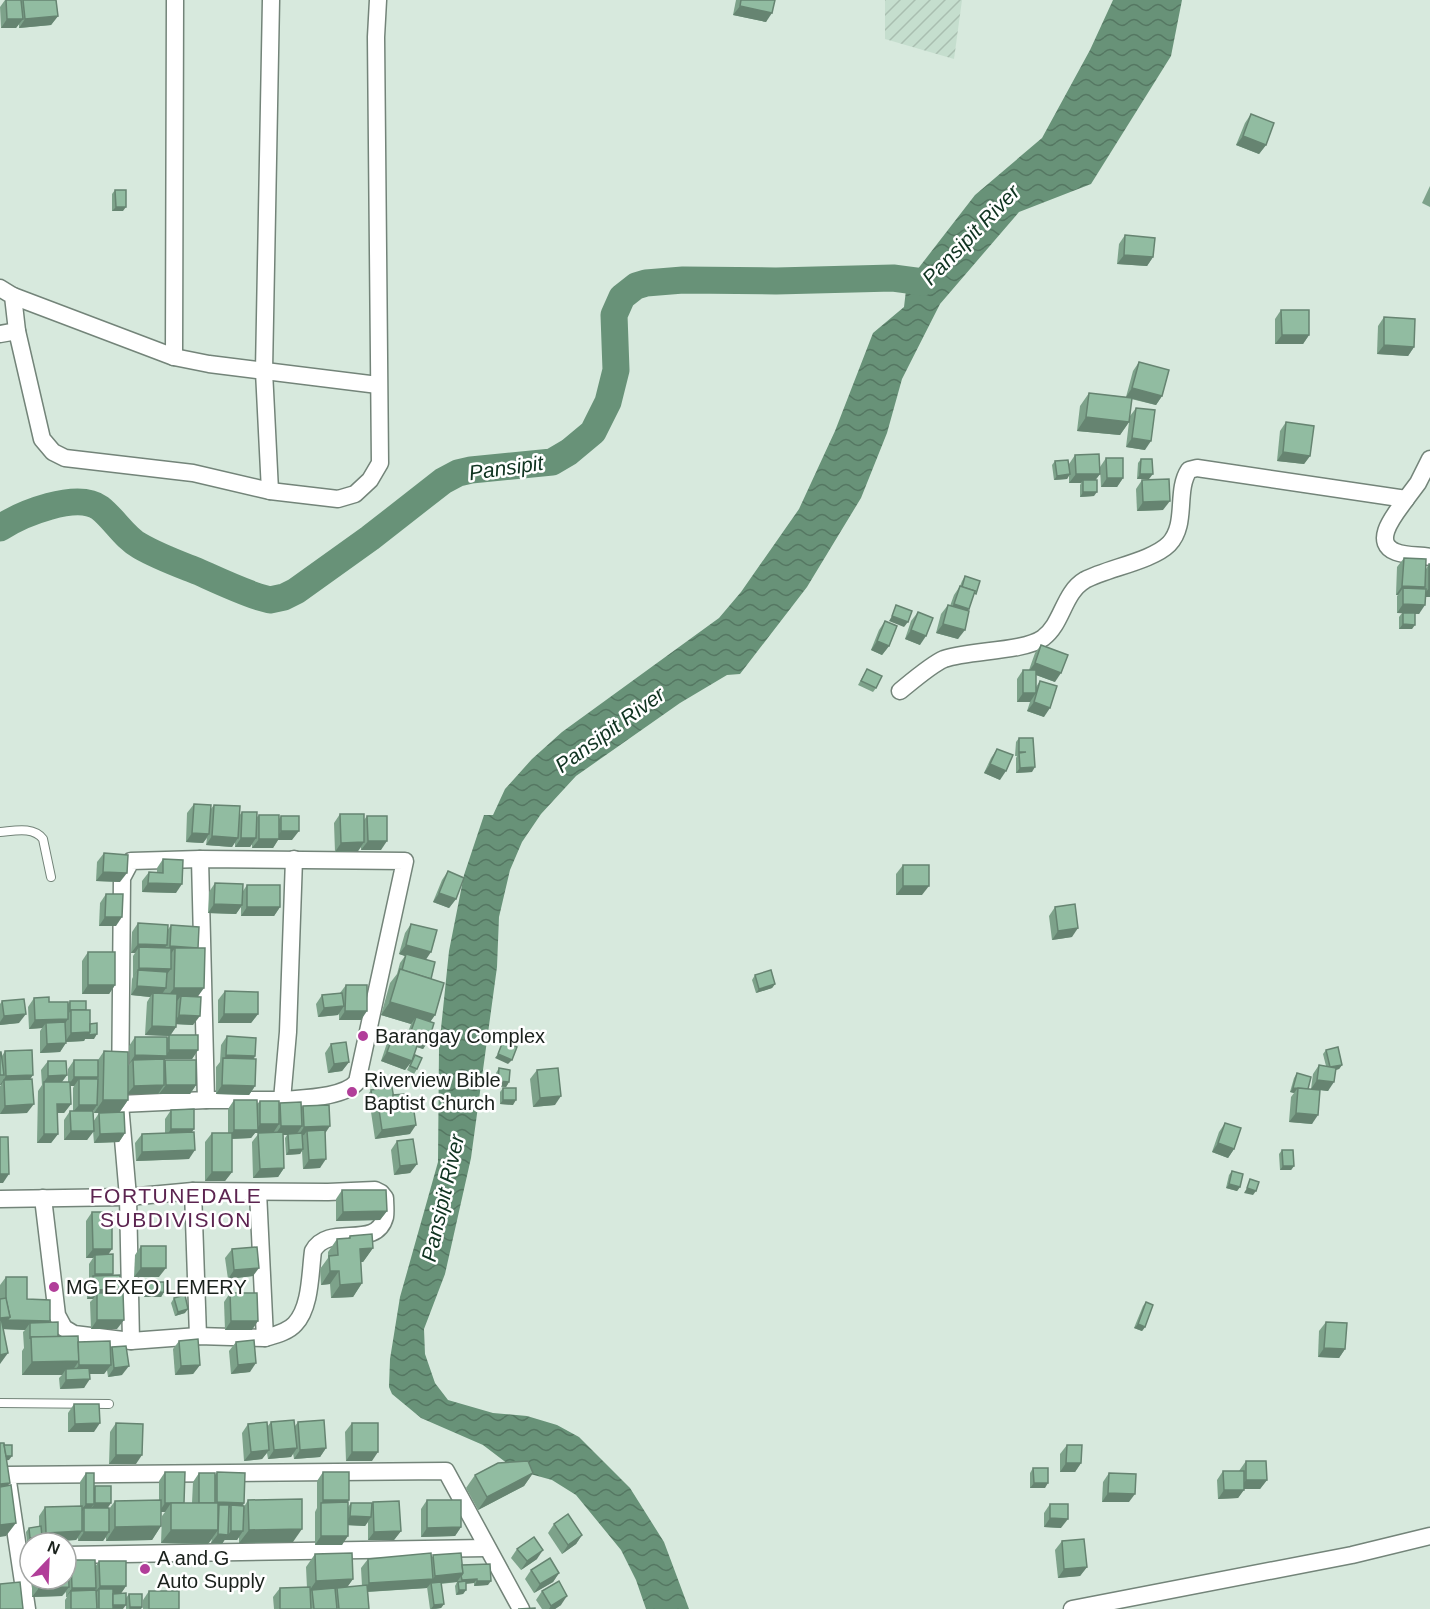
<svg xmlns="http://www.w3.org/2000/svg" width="1430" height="1609" font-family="Arial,sans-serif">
<defs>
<pattern id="industrial-furrows" width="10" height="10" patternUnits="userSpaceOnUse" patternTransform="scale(1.5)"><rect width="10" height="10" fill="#c5dece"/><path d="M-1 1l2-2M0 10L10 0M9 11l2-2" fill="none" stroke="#a9beb0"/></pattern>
<pattern id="water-waves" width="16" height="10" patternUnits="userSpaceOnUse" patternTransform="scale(1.5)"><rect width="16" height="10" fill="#689278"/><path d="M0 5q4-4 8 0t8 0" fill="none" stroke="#557762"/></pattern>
</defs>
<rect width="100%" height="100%" fill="#d7e9dd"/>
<polygon fill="url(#industrial-furrows)" points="885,0 962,0 954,59 885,39"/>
<polygon fill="url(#water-waves)" points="1113,0 1182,0 1171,56 1091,184 1019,212 940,304 902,379 887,433 861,498 807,587 740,674 727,675 680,703 576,776 541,814 522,842 510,870 499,917 497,967 471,1158 445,1274 424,1329 425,1354 435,1383 448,1400 493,1413 527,1416 557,1425 579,1437 630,1488 664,1542 689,1609 646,1609 636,1580 621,1550 576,1495 552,1480 516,1470 483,1445 421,1418 392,1394 389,1387 390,1359 400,1297 438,1162 439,1048 449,951 464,875 484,815 493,815 505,789 532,759 562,732 719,618 741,592 799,509 835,431 873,333 904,307 906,290 900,269 917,270 975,195 1042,138 1090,50"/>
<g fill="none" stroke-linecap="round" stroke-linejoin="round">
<path stroke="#689278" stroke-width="27" d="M0 528C21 514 77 491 100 508 114 519 125 538 140 546 159 557 179 564 199 572 219 581 238 590 259 597L270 600 284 597 296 591 370 538 443 481 458 473 471 470 552 462 569 452 593 432 608 402 616 370 614 315 622 297 636 286 646 283 683 280 776 281 893 278 923 282"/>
<defs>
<g id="service">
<path d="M0 832C14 831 33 826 43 839L51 877"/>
<polyline points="0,1403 109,1404"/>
</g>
<g id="minor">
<polyline points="0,288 13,296 17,331 0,334"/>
<polyline points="13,296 174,357 209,364 378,385"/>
<polyline points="17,331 42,439 53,452 65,458 193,473 270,491 338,499 355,494 370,480 380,463 376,37 378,0"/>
<polyline points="174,357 175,0"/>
<polyline points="270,491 264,371 271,0"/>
<path d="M1406 499C1397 512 1370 542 1396 552 1406 556 1420 555 1430 557"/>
<path d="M900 691C911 682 932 664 944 659 969 650 1023 652 1043 638 1063 623 1063 593 1085 580 1108 568 1152 561 1169 544 1188 524 1175 491 1189 470L1197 468 1406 499 1418 483 1430 459"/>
<polyline points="206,1100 282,1100 288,1032 294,859"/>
<polyline points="120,1104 206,1100 200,859"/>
<polyline points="193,1191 198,1336"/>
<polyline points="43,1198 57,1315 64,1328 74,1334 131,1341 198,1336 265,1338 258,1192"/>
<path d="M0 1199 128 1197 193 1191 328 1192 375 1190 381 1193 385 1198C385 1204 386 1211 385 1217 376 1251 329 1222 313 1251 310 1273 311 1307 295 1324 288 1332 275 1335 265 1338"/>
<path d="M131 1341 128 1197 120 1104 122 878 131 861 200 859 405 861 357 1082C343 1098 303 1098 282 1100"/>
<polyline points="66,1555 486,1548"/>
<polyline points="27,1609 7,1475 446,1471 521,1609"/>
<polyline points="1072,1609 1352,1555 1430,1536"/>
</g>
</defs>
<use href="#service" stroke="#738479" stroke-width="10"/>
<use href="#minor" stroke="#738479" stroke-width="19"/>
<use href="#service" stroke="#fff" stroke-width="8"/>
<use href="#minor" stroke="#fff" stroke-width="16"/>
</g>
<g fill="#7da28a" fill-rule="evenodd">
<polygon points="5,0 56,0 58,16 51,25 19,28 19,24 16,28 1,28 0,7"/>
<polygon points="736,0 775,0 766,22 733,15"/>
<polygon points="1251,114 1266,145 1259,154 1236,145 1245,123"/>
<polygon points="1430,186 1430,207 1422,203"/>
<polygon points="115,190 123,211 112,211 112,194"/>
<polygon points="1125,235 1153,257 1147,266 1117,264 1119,244"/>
<polygon points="1281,310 1309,335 1303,344 1275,344 1275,319"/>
<polygon points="1384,317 1414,347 1408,356 1377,354 1378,326"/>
<polygon points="1139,362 1162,396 1156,405 1131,399 1130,416 1136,408 1145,450 1126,447 1129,422 1120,435 1077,431 1080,406 1089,393 1126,397 1133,371"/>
<polygon points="1286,422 1310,456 1304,464 1277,461 1280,431"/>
<polygon points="1075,455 1100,474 1095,480 1094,496 1080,497 1080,485 1081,483 1069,483 1069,475 1067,479 1054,480 1052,465 1055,461 1069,464"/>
<polygon points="1106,458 1123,478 1117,487 1101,487 1100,467"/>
<polygon points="1141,459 1149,479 1137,479 1138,463"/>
<polygon points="1142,480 1163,510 1137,511 1136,489"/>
<polygon points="1404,558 1426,569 1429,564 1430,597 1425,597 1419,614 1415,614 1412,629 1399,629 1399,617 1402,613 1397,613 1397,596 1398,595 1396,595 1397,567"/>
<polygon points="965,576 972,598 958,639 936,633 941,614 948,605 950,606 954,595 960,586 962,581"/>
<polygon points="918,612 920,645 905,639 911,621"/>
<polygon points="885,621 889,646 882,655 871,650 879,630"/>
<polygon points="1041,645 1055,682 1036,675 1036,687 1040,681 1044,717 1027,711 1030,702 1017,702 1017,679 1023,670 1029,670 1035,653"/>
<polygon points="867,669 876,688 873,692 858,685"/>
<polygon points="1019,738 1032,772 1016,773 1016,758 1017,756 1015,756 1016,742"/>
<polygon points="997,749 1000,780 984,773 991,758"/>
<polygon points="194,804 210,810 214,805 239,816 242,812 257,817 259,815 279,819 281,816 292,840 278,840 273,848 252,848 252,844 250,847 235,847 235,842 232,847 206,845 207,838 203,843 186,842 187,813"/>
<polygon points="340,814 364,820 367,816 381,850 361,850 361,847 358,851 335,852 334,823"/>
<polygon points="104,853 120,882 96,881 97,862"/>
<polygon points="163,859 176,893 142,892 142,881 149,872 157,872 157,868"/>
<polygon points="903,865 922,895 896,895 896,874"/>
<polygon points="448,871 456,899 449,908 433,902 442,880"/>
<polygon points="215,883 243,891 247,885 280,907 274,916 241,916 241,907 236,914 208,913 209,892"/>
<polygon points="106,894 116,926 99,926 100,903"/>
<polygon points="1055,907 1072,937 1052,940 1049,916"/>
<path d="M138 923 167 931 171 925 198 948V997L193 1025 176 1024V1027L170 1035 198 1050 192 1059H165L164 1061V1062L165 1060 196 1085 190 1094H159V1092L158 1094H128V1100L119 1113 125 1133 119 1142 94 1143 93 1131 87 1140H64V1120L70 1111H73V1088L74 1086H70L71 1104 64 1113H57L58 1134 51 1143H37L38 1091 42 1085 41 1070 48 1061 67 1075 62 1082H68V1069L74 1060H98L104 1051 128 1066 130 1064 129 1046 135 1037 167 1038 169 1036 145 1035 147 1002 150 997 131 995 132 979 133 977V956L135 953H131L132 932ZM94 1109V1113H105H99L93 1122V1111Z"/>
<polygon points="411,924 426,959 431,979 435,1015 430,1022 429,1040 423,1049 417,1047 412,1059 415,1055 417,1069 414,1074 407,1070 411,1062 405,1070 381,1061 388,1040 395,1031 407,1035 411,1024 381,1015 390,983 397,974 400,963 405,956 399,954 405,933"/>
<polygon points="88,952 115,985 109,994 82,994 82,961"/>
<polygon points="755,975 775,984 772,988 756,993 752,980"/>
<polygon points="346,985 361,1020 339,1020 339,1012 338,1015 318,1017 316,1004 322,995 340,993"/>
<polygon points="225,991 258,1014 251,1023 218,1023 218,1000"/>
<polygon points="34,998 49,1002 68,1004 70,1001 86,1010 94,1039 85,1039 84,1041 66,1042 60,1052 40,1053 40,1031 42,1028 29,1029 28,1007"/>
<polygon points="2,1001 19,1023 0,1025 0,1004"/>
<polygon points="227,1036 255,1056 254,1059 255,1086 249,1095 216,1094 216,1067 220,1062 221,1045"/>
<polygon points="331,1044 349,1062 342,1071 328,1073 325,1053"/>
<polygon points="1326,1050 1342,1065 1339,1069 1336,1070 1328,1091 1320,1090 1312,1124 1289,1122 1291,1097 1294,1093 1290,1092 1294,1078 1297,1073 1308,1089 1319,1090 1311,1089 1313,1074 1319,1065 1326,1066 1323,1054"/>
<polygon points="5,1051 30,1079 27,1113 0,1114 0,1086 1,1085 0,1085 0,1052 2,1056"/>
<polygon points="499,1068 509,1082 506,1087 495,1086 496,1073"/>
<polygon points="537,1070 555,1105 533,1107 530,1079"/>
<polygon points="503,1088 513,1105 500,1104 500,1092"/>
<polygon points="371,1090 393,1095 410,1134 375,1139 371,1112 372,1111 367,1112 365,1099"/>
<polygon points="234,1100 257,1104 260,1101 279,1104 280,1103 301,1109 303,1106 325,1133 320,1168 303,1169 302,1151 300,1154 286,1155 285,1138 287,1135 283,1135 284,1168 278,1177 253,1178 252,1142 259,1133 255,1133 251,1138 232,1139 232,1172 225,1181 205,1181 205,1142 212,1133 228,1133 228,1109"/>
<polygon points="171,1110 191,1132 189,1159 136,1161 135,1143 142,1134 165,1133 165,1119"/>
<polygon points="1225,1123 1234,1149 1228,1158 1212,1152 1219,1132"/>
<polygon points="397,1141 417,1164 410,1173 394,1175 391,1150"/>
<polygon points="1282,1150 1294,1166 1291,1170 1280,1170 1279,1154"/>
<polygon points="1232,1171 1240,1187 1237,1191 1226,1188 1229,1175"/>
<polygon points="342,1190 387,1211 380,1220 336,1221 336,1199"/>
<polygon points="92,1212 108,1255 113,1274 112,1276 120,1289 118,1293 117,1329 91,1329 90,1302 93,1299 87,1299 87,1285 89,1282 89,1264 93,1258 86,1258 86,1221"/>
<polygon points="350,1236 373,1248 363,1262 361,1262 362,1283 353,1297 331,1298 330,1284 321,1285 320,1269 328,1258 328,1252 337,1239 348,1238"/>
<polygon points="141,1246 159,1277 134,1277 135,1255"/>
<polygon points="232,1249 253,1276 228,1279 225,1258"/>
<polygon points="6,1277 49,1322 58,1337 110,1349 112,1347 122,1375 108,1377 107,1370 104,1374 90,1374 84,1388 60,1389 59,1378 62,1375 22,1375 22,1351 24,1348 23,1332 25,1330 3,1329 0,1364 0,1285"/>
<polygon points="147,1282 164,1292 161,1297 144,1297 144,1286"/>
<polygon points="230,1293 252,1330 225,1330 224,1302"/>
<polygon points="174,1298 185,1313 175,1316 171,1303"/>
<polygon points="1146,1302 1145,1327 1142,1331 1134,1328 1143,1306"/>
<polygon points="1326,1322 1345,1349 1339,1358 1318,1357 1319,1331"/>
<polygon points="179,1341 200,1365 193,1374 175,1375 173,1349"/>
<polygon points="236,1342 250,1372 231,1374 229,1351"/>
<polygon points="74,1404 94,1432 68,1432 68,1413"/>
<polygon points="271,1422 295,1426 298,1422 326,1448 320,1457 294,1459 293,1453 291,1457 268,1459 267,1453 262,1459 244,1461 242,1433 248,1424 267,1427"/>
<polygon points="116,1423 136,1464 109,1464 110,1432"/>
<polygon points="352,1423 372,1461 346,1461 345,1432"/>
<polygon points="1067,1445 1081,1463 1075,1472 1060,1472 1060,1454"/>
<polygon points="1246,1461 1267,1480 1260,1489 1244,1489 1238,1498 1218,1499 1217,1480 1223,1471 1239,1471"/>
<polygon points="1033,1468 1045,1488 1030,1488 1030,1473"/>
<polygon points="165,1472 184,1503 192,1503 193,1482 199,1473 215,1475 217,1472 244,1503 243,1506 244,1507 248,1500 293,1542 239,1543 239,1537 237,1540 224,1540 222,1544 211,1543 212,1539 208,1544 161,1543 162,1516 165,1512 161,1512 161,1526 152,1540 106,1541 106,1537 103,1541 78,1541 78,1538 76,1540 40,1542 40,1540 27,1543 26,1532 29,1528 39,1527 39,1516 45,1507 80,1506 80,1482 86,1473 94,1488 95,1486 109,1509 115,1501 159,1500 159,1481"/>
<polygon points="323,1472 349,1500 347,1502 348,1507 351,1503 372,1504 373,1502 401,1531 394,1540 368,1540 368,1522 365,1526 348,1525 342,1545 315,1545 315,1512 317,1508 317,1481"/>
<polygon points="533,1473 524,1486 478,1510 466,1488 475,1475"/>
<polygon points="1109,1473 1129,1502 1102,1502 1103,1482"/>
<polygon points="427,1500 461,1527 455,1536 421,1537 421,1509"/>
<polygon points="1050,1504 1061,1528 1044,1527 1044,1513"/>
<polygon points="554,1524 582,1535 576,1544 562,1554 548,1533"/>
<polygon points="1062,1541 1087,1567 1080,1576 1058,1578 1055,1550"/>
<polygon points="517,1549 537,1559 521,1570 511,1558"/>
<polygon points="315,1554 353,1579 347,1587 362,1586 361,1568 368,1559 432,1558 433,1555 462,1565 488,1585 474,1586 474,1583 466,1584 466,1590 463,1594 456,1595 455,1586 458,1580 457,1582 441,1584 444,1604 441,1608 436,1609 430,1609 427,1587 429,1584 427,1588 368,1592 369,1609 274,1609 273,1597 280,1588 307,1588 306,1567"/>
<polygon points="71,1560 95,1567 99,1561 126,1586 121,1593 123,1609 65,1609 65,1600 67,1597 66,1597 66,1592 62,1596 32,1597 32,1579 66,1579 68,1564"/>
<polygon points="531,1570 559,1573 553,1582 534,1593 525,1579"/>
<polygon points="149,1591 179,1609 143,1609 143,1600"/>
<polygon points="542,1591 561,1605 555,1609 542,1609 536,1600"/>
<polygon points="129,1594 142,1607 141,1609 126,1609 126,1598"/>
</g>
<g fill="#668471">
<polygon points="740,6 772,13 766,22 733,15"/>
<polygon points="58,16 51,25 19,28 25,19"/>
<polygon points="7,19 23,19 16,28 1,28"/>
<polygon points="1243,136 1266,145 1259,154 1236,145"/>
<polygon points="116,207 126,207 123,211 112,211"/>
<polygon points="1124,255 1153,257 1147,266 1117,264"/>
<polygon points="1282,335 1309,335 1303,344 1275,344"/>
<polygon points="1384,345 1414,347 1408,356 1377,354"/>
<polygon points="1132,388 1162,396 1156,405 1126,397"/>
<polygon points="1086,417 1129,422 1120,435 1077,431"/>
<polygon points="1132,438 1151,441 1145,450 1126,447"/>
<polygon points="1283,452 1310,456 1304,464 1277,461"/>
<polygon points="1070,474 1067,479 1054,480 1057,476"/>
<polygon points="1076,474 1100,474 1094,482 1083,480 1081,483 1069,483"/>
<polygon points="1140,474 1153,474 1149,479 1137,479"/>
<polygon points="1107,478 1123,478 1117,487 1101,487"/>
<polygon points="1083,492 1097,492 1094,496 1080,497"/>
<polygon points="1170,501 1163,510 1137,511 1143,502"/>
<polygon points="1402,586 1425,587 1419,596 1403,588 1398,595 1396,595"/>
<polygon points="1429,588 1430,588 1430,597 1422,597"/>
<polygon points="954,604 969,609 963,618 948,613"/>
<polygon points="1403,604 1425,605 1419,614 1397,613"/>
<polygon points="892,616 908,622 904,627 889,621"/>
<polygon points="943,624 965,630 958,639 936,633"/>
<polygon points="1403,624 1415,625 1412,629 1399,629"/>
<polygon points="911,630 926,636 920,645 905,639"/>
<polygon points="877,641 889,646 882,655 871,650"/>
<polygon points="1035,663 1061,673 1055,682 1028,672"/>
<polygon points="1023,693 1036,693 1030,702 1017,702"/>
<polygon points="1034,702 1050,708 1044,717 1027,711"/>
<polygon points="990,764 1006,771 1000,780 984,773"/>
<polygon points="1035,767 1032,772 1016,773 1020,768"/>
<polygon points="281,831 299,831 292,840 278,840 273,848 252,848 259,839 276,839"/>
<polygon points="192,833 209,834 203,843 186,842"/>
<polygon points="212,836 238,838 232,847 206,845"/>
<polygon points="241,838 256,838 250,847 235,847"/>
<polygon points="368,841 387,841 381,850 361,850"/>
<polygon points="364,842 358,851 335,852 341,843"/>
<polygon points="103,872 127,873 120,882 96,881"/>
<polygon points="148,883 182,884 176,893 142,892"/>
<polygon points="903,886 929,886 922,895 896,895"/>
<polygon points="439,893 456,899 449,908 433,902"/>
<polygon points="214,904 242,905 236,914 208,913"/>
<polygon points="247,907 280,907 274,916 241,916"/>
<polygon points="105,917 122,917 116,926 99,926"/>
<polygon points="1078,928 1072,937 1052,940 1058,931"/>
<polygon points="138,944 167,945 160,954 139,947 135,953 131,953"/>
<polygon points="406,945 431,952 425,961 406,954 405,956 399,954"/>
<polygon points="170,946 198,948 175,948 170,955 164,955"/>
<polygon points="139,968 171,969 164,978 138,970 133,977"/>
<polygon points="775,984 772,988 756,993 759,989"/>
<polygon points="88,985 115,985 109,994 82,994"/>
<polygon points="137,986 166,988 160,997 153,993 150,997 131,995"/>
<polygon points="174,988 204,988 194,1002 181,996 177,1001 164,1001"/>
<polygon points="390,1002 435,1015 425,1029 416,1017 411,1024 381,1015"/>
<polygon points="344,1006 338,1015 318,1017 324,1008"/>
<polygon points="345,1011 367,1011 361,1020 339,1020"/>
<polygon points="26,1014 19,1023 0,1025 0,1022 4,1016"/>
<polygon points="224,1014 258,1014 251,1023 218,1023"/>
<polygon points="179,1015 200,1016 193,1025 173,1024"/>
<polygon points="68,1019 62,1028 46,1023 42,1028 29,1029 35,1020"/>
<polygon points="152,1026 176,1027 170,1036 145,1035"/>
<polygon points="90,1032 97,1034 94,1039 85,1039 84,1041 65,1042 71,1033"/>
<polygon points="410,1034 429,1040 423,1049 404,1043"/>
<polygon points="66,1043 60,1052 40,1053 47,1044"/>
<polygon points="169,1050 198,1050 192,1059 165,1059 161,1064 133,1060 129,1064 135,1055 166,1056"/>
<polygon points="387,1052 412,1061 405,1070 381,1061"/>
<polygon points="498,1054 512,1060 508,1064 495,1058"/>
<polygon points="226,1055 255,1056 249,1065 223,1061"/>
<polygon points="349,1062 342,1071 328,1073 334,1064"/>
<polygon points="1342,1065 1339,1069 1327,1072 1330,1067"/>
<polygon points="33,1075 27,1084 4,1080 1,1085 0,1085 6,1076"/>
<polygon points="67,1075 60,1084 44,1082 42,1085 48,1076"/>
<polygon points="74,1077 98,1077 92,1086 79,1079 74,1086 68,1086"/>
<polygon points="1317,1080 1334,1082 1328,1091 1311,1089"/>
<polygon points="498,1081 509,1082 506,1087 495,1086"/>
<polygon points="164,1085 158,1094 127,1094 134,1086"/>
<polygon points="166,1085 196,1085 190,1094 159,1094"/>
<polygon points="222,1085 255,1086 249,1095 216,1094"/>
<polygon points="1293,1088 1297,1089 1294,1093 1290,1092"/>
<polygon points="561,1096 555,1105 533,1107 540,1098"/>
<polygon points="394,1099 388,1108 378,1103 372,1111 367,1112 373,1103"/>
<polygon points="103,1100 128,1100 119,1113 94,1113"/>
<polygon points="503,1100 516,1100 513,1105 500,1104"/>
<polygon points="34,1104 27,1113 0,1114 5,1106"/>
<polygon points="57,1104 71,1104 64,1113 51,1113"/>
<polygon points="79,1105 97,1105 91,1114 72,1113"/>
<polygon points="1296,1113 1318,1115 1312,1124 1289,1122"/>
<polygon points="260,1124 279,1124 273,1133 255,1133 251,1138 228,1139 234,1130 256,1130"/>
<polygon points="416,1125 410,1134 375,1139 382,1130"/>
<polygon points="281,1126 302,1126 296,1135 275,1135"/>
<polygon points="330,1126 324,1135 307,1131 304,1135 298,1136 304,1127"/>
<polygon points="171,1129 194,1129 188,1138 165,1138"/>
<polygon points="71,1131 94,1131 87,1140 64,1140"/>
<polygon points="125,1133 119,1142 94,1143 100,1134"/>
<polygon points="44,1134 58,1134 51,1143 37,1143"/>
<polygon points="1218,1143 1234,1149 1228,1158 1212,1152"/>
<polygon points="303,1149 300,1154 286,1155 289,1150"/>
<polygon points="195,1150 189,1159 136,1161 142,1152"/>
<polygon points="326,1159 320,1168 303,1169 309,1160"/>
<polygon points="417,1164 410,1173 394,1175 400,1166"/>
<polygon points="1283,1166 1294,1166 1291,1170 1280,1170"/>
<polygon points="284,1168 278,1177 253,1178 260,1169"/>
<polygon points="212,1172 232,1172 225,1181 205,1181"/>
<polygon points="0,1174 9,1174 3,1183 0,1183"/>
<polygon points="1229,1184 1240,1187 1237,1191 1226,1188"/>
<polygon points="1247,1188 1256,1191 1253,1195 1244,1193"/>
<polygon points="387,1211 380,1220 336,1221 343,1212"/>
<polygon points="373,1248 363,1262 351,1262 360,1249"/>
<polygon points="93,1249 112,1249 106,1258 95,1255 93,1258 86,1258"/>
<polygon points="141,1268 166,1268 159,1277 134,1277"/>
<polygon points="259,1268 253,1276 228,1279 234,1270"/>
<polygon points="330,1271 339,1271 330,1284 321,1285"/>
<polygon points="95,1274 113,1274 107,1283 93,1277"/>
<polygon points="362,1283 353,1297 331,1298 340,1285"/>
<polygon points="120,1289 114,1298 97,1293 93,1299 87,1299 93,1290"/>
<polygon points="164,1292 161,1297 144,1297 147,1293"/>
<polygon points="188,1309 185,1313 175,1316 178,1312"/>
<polygon points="10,1317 50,1321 44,1330 30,1323 25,1330 1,1329 1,1318"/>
<polygon points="97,1320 124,1320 117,1329 91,1329"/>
<polygon points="231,1321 258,1321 252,1330 225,1330"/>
<polygon points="1138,1324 1145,1327 1142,1331 1134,1328"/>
<polygon points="1324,1348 1345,1349 1339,1358 1318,1357"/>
<polygon points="8,1353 0,1364 0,1355"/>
<polygon points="79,1361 70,1374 66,1369 62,1375 22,1375 32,1362"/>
<polygon points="256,1363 250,1372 231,1374 238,1365"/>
<polygon points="79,1365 111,1365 104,1374 72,1374"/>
<polygon points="200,1365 193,1374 175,1375 181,1366"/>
<polygon points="129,1366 122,1375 108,1377 114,1368"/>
<polygon points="90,1379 84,1388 60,1389 66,1380"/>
<polygon points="100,1423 94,1432 68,1432 75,1424"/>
<polygon points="297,1448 291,1457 268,1459 274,1450"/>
<polygon points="326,1448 320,1457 294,1459 300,1450"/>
<polygon points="269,1450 262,1459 244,1461 251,1452"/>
<polygon points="352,1452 378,1452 372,1461 346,1461"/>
<polygon points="116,1455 142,1455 136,1464 109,1464"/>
<polygon points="2,1456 12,1456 9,1460 0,1461"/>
<polygon points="1066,1463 1081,1463 1075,1472 1060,1472"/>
<polygon points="533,1473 524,1486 478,1510 487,1497"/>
<polygon points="1246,1480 1267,1480 1260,1489 1239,1489"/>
<polygon points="10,1483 0,1496 0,1484"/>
<polygon points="1034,1483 1048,1483 1045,1488 1030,1488"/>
<polygon points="1224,1490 1244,1490 1238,1498 1218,1499"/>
<polygon points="1108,1493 1135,1494 1129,1502 1102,1502"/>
<polygon points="323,1500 349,1500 342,1509 321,1504"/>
<polygon points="217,1502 244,1503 238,1512 231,1505 227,1512 219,1505 214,1511"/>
<polygon points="95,1503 111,1503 105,1512 89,1512"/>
<polygon points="165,1503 171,1503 165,1512 159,1512"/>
<polygon points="86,1504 94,1504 87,1513 84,1508 81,1513 79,1513"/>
<polygon points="350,1516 371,1517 365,1526 344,1525"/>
<polygon points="1050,1518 1068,1519 1061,1528 1044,1527"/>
<polygon points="16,1523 6,1536 0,1537 0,1525"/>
<polygon points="161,1526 152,1540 106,1541 115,1527"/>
<polygon points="461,1527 455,1536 421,1537 427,1528"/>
<polygon points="302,1529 293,1542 239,1543 249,1530"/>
<polygon points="171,1530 218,1530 208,1544 161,1543"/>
<polygon points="82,1531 76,1540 40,1542 46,1533"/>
<polygon points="231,1531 243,1531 237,1540 224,1540"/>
<polygon points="401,1531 394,1540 368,1540 374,1532"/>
<polygon points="84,1532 109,1532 103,1541 78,1541"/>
<polygon points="218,1534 228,1535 222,1544 211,1543"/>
<polygon points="582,1535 576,1544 562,1554 568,1545"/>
<polygon points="321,1536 348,1536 342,1545 315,1545"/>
<polygon points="42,1537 39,1541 27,1543 30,1538"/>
<polygon points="543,1550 537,1559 521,1570 527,1561"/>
<polygon points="1087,1567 1080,1576 1058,1578 1064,1569"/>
<polygon points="463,1573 457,1582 431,1584 431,1583 427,1588 363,1592 369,1583 433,1579 435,1576"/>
<polygon points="559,1573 553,1582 534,1593 540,1584"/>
<polygon points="353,1579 343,1593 337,1588 334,1593 312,1590 309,1594 307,1594 316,1581"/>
<polygon points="477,1579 474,1583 459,1584 462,1580"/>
<polygon points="477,1581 491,1581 488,1585 474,1586"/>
<polygon points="100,1586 126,1586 120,1595 99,1589 95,1595 93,1595"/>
<polygon points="69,1587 62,1596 32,1597 39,1588"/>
<polygon points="72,1588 96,1588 89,1597 71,1591 66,1597"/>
<polygon points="459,1590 466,1590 463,1594 456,1595"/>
<polygon points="567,1596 561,1605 555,1609 549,1609 551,1606"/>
<polygon points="444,1604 441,1608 431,1609 434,1605"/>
<polygon points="113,1605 126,1605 123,1609 110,1609"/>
<polygon points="130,1607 142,1607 141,1609 129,1609"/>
</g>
<g fill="#91bca1" stroke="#668471" stroke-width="1.5">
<polygon points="6,0 21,0 23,19 7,19"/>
<polygon points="23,0 56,0 58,16 25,19"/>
<polygon points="741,0 775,0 772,13 740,6"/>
<polygon points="1251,114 1274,123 1266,145 1243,136"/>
<polygon points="115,190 126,190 126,207 116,207"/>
<polygon points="1125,235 1155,238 1153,257 1124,255"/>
<polygon points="1281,310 1309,310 1309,335 1282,335"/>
<polygon points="1384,317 1415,319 1414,347 1384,345"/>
<polygon points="1139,362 1169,370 1162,396 1132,388"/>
<polygon points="1089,393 1132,398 1129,422 1086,417"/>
<polygon points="1136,408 1155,410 1151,441 1132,438"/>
<polygon points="1286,422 1314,426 1310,456 1283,452"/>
<polygon points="1099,454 1100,474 1076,474 1075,455"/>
<polygon points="1106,458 1123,458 1123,478 1107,478"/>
<polygon points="1141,459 1152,459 1153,474 1140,474"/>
<polygon points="1068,460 1070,474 1057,476 1055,461"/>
<polygon points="1169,479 1170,501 1143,502 1142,480"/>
<rect x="1083" y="480" width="14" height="12"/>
<polygon points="1404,558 1426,559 1425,587 1402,586"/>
<rect x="1429" y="564" width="1" height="24"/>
<polygon points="965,576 980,581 976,594 974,593 975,591 962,587"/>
<polygon points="960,586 975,591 969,609 954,604"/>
<polygon points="1403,588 1426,589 1425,605 1403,604"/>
<polygon points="896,605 912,611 908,622 892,616"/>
<polygon points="948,605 969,611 965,630 943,624"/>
<polygon points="918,612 933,618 926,636 911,630"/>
<polygon points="1403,613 1415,613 1415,625 1403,624"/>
<polygon points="885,621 897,626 889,646 877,641"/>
<polygon points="1041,645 1068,655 1061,673 1035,663"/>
<polygon points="867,669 882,676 876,688 861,681"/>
<rect x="1023" y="670" width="13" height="23"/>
<polygon points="1040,681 1057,686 1050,708 1034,702"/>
<polygon points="1019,738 1033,738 1035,767 1020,768 1019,753 1026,752 1019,752"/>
<polygon points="997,749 1013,755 1006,771 990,764"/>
<polygon points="194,804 211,805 209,834 192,833"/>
<polygon points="214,805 240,806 238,838 212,836"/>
<polygon points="242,812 257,812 256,838 241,838"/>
<polygon points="340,814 364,814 364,842 341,843"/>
<rect x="259" y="815" width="20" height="24"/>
<rect x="281" y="816" width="18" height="15"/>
<polygon points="367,816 387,816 387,841 368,841"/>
<polygon points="104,853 128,855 127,873 103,872"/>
<polygon points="163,859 183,860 182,884 148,883 149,872 163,873"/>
<rect x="903" y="865" width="26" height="21"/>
<polygon points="448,871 464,878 456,899 439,893"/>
<polygon points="215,883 243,884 242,905 214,904"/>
<rect x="247" y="885" width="33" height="22"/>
<polygon points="106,894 123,894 122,917 105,917"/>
<polygon points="1075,904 1078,928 1058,931 1055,907"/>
<polygon points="138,923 168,925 167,945 138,944"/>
<polygon points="411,924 437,930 431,952 406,945"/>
<polygon points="171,925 199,927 198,948 170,946"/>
<polygon points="139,947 171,948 171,969 139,968"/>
<polygon points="175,948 205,948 204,988 174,988"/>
<rect x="88" y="952" width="27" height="33"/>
<polygon points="406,954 435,962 431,979 402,970"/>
<polygon points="400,969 444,983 435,1015 390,1002"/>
<polygon points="138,970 167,972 166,988 137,986"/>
<polygon points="771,970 775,984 759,989 755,975"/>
<polygon points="346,985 367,985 367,1011 345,1011"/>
<polygon points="225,991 258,992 258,1014 224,1014"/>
<polygon points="153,993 177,994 176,1027 152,1026"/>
<polygon points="342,993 344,1006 324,1008 322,995"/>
<polygon points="181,996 201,997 200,1016 179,1015"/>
<polygon points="49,997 49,1002 68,1002 68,1019 35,1020 34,998"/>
<polygon points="24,999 26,1014 4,1016 2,1001"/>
<polygon points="70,1001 86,1001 86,1010 71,1010 70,1011"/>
<polygon points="71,1010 90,1010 90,1032 71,1033"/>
<polygon points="416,1017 434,1023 429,1040 410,1034"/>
<polygon points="65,1022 66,1043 47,1044 46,1023"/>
<polygon points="97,1023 97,1034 88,1035 90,1032 90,1024"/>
<polygon points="395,1031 419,1040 412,1061 387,1052"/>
<rect x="169" y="1035" width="29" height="15"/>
<polygon points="227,1036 256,1038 255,1056 226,1055"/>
<polygon points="135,1037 167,1037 167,1056 135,1055"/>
<polygon points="503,1041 517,1047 512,1060 498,1054"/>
<polygon points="346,1042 349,1062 334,1064 331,1044"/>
<polygon points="1338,1047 1342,1065 1330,1067 1326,1050"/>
<polygon points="32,1050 33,1075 6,1076 5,1051"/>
<polygon points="104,1051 128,1052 128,1100 103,1100"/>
<polygon points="0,1052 1,1052 4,1075 0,1075"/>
<polygon points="415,1055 422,1058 417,1069 410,1066"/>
<polygon points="223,1058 256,1059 255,1086 222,1085"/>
<polygon points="164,1059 164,1085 134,1086 133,1060"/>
<rect x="74" y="1060" width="24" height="17"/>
<polygon points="165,1060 196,1060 196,1085 166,1085"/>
<polygon points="48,1061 66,1061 67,1075 48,1076"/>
<polygon points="1319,1065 1336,1068 1334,1082 1317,1080"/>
<polygon points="499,1068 510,1070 509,1082 498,1081"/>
<polygon points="558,1068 561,1096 540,1098 537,1070"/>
<polygon points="1297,1073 1311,1077 1308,1089 1293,1088"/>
<polygon points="32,1079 34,1104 5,1106 4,1080"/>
<polygon points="79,1079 98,1079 97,1105 79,1105"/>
<polygon points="44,1082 70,1082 71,1104 57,1104 58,1134 44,1134"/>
<polygon points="392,1087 394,1099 373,1103 371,1090"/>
<rect x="503" y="1088" width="13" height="12"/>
<polygon points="1298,1088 1320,1090 1318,1115 1296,1113"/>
<polygon points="405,1094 405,1099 393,1101 393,1095"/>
<polygon points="412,1098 416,1125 382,1130 378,1103"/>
<polygon points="234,1100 257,1100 258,1130 234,1130"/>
<rect x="260" y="1101" width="19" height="23"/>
<polygon points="301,1102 302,1126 281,1126 280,1103"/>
<polygon points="329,1105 330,1126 304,1127 303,1106"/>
<polygon points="194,1109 194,1129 171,1129 171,1110"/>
<polygon points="70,1111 93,1111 94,1131 71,1131"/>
<polygon points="124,1112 125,1133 100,1134 99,1113"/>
<polygon points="1225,1123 1241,1128 1234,1149 1218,1143"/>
<polygon points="325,1130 326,1159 309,1160 307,1131"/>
<polygon points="194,1132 195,1150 142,1152 142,1134"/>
<polygon points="283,1132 284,1168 260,1169 258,1133"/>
<rect x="212" y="1133" width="20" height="39"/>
<polygon points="302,1133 303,1149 289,1150 288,1134"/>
<polygon points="0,1137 8,1137 9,1174 0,1174"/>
<polygon points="413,1139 417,1164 400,1166 397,1141"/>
<polygon points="1282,1150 1293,1150 1294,1166 1283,1166"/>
<polygon points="1232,1171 1243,1174 1240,1187 1229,1184"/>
<polygon points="1250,1179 1259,1182 1256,1191 1247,1188"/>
<polygon points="342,1190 386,1190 387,1211 343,1212"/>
<polygon points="92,1212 112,1212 112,1249 93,1249"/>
<polygon points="372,1234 373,1248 360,1249 362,1283 340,1285 339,1271 330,1271 329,1256 338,1255 337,1239 350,1238 350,1236"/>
<rect x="141" y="1246" width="25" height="22"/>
<polygon points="257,1247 259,1268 234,1270 232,1249"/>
<polygon points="113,1254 113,1274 95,1274 95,1255"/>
<polygon points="120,1275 120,1289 93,1290 93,1276"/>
<polygon points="6,1277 27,1277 27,1299 50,1300 50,1321 7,1320 10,1317 6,1300"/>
<polygon points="147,1282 164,1282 164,1292 147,1293"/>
<polygon points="97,1293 123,1293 124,1320 97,1320"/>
<polygon points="230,1293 257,1293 258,1321 231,1321"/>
<polygon points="185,1295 188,1309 178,1312 174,1298"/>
<polygon points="6,1298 10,1317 1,1318 8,1353 0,1355 0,1299"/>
<polygon points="1146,1302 1153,1305 1145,1327 1138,1324"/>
<polygon points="58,1322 58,1337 31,1337 30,1339 30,1323"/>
<polygon points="1326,1322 1347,1323 1345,1349 1324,1348"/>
<polygon points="78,1336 79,1361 32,1362 31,1337"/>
<polygon points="198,1339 200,1365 181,1366 179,1341"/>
<polygon points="254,1340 256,1363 238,1365 236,1342"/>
<polygon points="110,1341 111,1365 79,1365 78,1342"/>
<polygon points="126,1346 129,1366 114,1368 112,1347"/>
<polygon points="89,1368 90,1379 66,1380 66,1369"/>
<polygon points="74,1404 99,1404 100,1423 75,1424"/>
<polygon points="294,1420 297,1448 274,1450 271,1422"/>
<polygon points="324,1420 326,1448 300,1450 298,1422"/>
<polygon points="267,1422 269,1450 251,1452 248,1424"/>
<polygon points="116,1423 143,1424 142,1455 116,1455"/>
<rect x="352" y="1423" width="26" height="29"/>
<polygon points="0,1443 4,1443 10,1483 0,1484"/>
<polygon points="4,1445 12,1445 12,1456 6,1456"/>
<polygon points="1067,1445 1082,1445 1081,1463 1066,1463"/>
<polygon points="528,1461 533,1473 487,1497 475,1475 498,1463"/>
<polygon points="1246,1461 1266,1461 1267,1480 1246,1480"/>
<polygon points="1033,1468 1048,1468 1048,1483 1034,1483"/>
<polygon points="1223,1471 1244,1471 1244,1490 1224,1490"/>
<polygon points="165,1472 185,1472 184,1503 165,1503"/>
<polygon points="217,1472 245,1473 244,1503 217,1502"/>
<rect x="323" y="1472" width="26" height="28"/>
<rect x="86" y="1473" width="8" height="31"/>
<rect x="199" y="1473" width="16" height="30"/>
<polygon points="1109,1473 1136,1474 1135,1494 1108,1493"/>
<polygon points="11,1485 16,1523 0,1525 0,1487"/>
<rect x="95" y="1486" width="16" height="17"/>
<polygon points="302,1499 302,1529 249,1530 248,1500"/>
<polygon points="161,1500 161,1526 115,1527 115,1501"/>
<polygon points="427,1500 461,1500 461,1527 427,1528"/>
<polygon points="399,1501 401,1531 374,1532 373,1502"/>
<polygon points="348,1502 348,1536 321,1536 321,1503"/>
<rect x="171" y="1503" width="47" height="27"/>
<polygon points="351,1503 372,1503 371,1517 350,1516"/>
<polygon points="1050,1504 1068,1504 1068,1519 1050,1518"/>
<polygon points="219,1505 229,1505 228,1535 218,1534"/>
<polygon points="231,1505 244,1506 243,1531 231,1531"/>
<polygon points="82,1506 82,1531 46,1533 45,1507"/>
<rect x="84" y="1508" width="25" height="24"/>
<polygon points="568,1514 582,1535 568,1545 554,1524"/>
<polygon points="41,1526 42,1537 30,1538 29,1528"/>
<polygon points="534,1537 543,1550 527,1561 517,1549"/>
<polygon points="1084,1539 1087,1567 1064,1569 1062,1541"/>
<polygon points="352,1553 353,1579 316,1581 315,1554"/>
<polygon points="431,1553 433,1579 369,1583 368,1559"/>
<polygon points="461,1553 463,1573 435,1576 433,1555"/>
<polygon points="550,1558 559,1573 540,1584 531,1570"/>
<polygon points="66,1559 68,1559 69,1587 39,1588 39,1579 66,1579"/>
<polygon points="71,1560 95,1560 96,1588 72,1588"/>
<polygon points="99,1561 126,1561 126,1586 100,1586"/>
<polygon points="490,1564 491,1581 477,1581 477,1579 462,1580 461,1576 463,1573 462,1565"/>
<polygon points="466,1581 466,1590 459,1590 458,1582"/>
<polygon points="559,1581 567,1596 551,1606 542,1591"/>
<polygon points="20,1582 23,1609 0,1609 0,1584"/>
<polygon points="441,1582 444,1604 434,1605 431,1583"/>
<polygon points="367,1585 369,1609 339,1609 337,1588"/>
<polygon points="310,1587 311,1609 280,1609 280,1588"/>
<polygon points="335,1588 337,1609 314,1609 312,1590"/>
<rect x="99" y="1589" width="14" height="20"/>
<polygon points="96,1590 97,1609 71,1609 71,1591"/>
<rect x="149" y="1591" width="30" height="18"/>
<polygon points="126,1593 126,1605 113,1605 113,1594"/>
<polygon points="129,1594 142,1594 142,1607 130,1607"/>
<polygon points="535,1608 535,1609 518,1609"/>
</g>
<g fill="#b13e99" stroke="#fff" stroke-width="2">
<circle cx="363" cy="1036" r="6"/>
<circle cx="352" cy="1092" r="6"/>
<circle cx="54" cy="1287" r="6"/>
<circle cx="145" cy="1569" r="6"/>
</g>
<g text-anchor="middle" stroke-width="5" stroke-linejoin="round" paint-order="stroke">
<g font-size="20" fill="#1a211c" stroke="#fff" text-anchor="start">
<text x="375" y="1043">Barangay Complex</text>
<text x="364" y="1087">Riverview Bible<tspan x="364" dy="23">Baptist Church</tspan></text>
<text x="66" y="1294">MG EXEO LEMERY</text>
<text x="157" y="1565">A and G<tspan x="157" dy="23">Auto Supply</tspan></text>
</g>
<g font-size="21" font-style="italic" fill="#0f3320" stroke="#fff">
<text transform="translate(971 235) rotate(-46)" y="7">Pansipit River</text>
<text transform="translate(506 468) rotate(-8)" y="7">Pansipit</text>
<text transform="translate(610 730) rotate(-36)" y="7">Pansipit River</text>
<text transform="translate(443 1198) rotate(-77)" y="7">Pansipit River</text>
</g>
<g font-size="21" letter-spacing="1.5" fill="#5c2450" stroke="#fff">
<text x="176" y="1203">FORTUNEDALE<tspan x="176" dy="24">SUBDIVISION</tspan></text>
</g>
</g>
<g transform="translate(48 1561) rotate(23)"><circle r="28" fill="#ffffff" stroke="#a3a6a4" stroke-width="1.5"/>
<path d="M0-4.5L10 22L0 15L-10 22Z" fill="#b13e99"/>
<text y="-9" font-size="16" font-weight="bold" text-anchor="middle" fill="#1a211c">N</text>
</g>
</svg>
